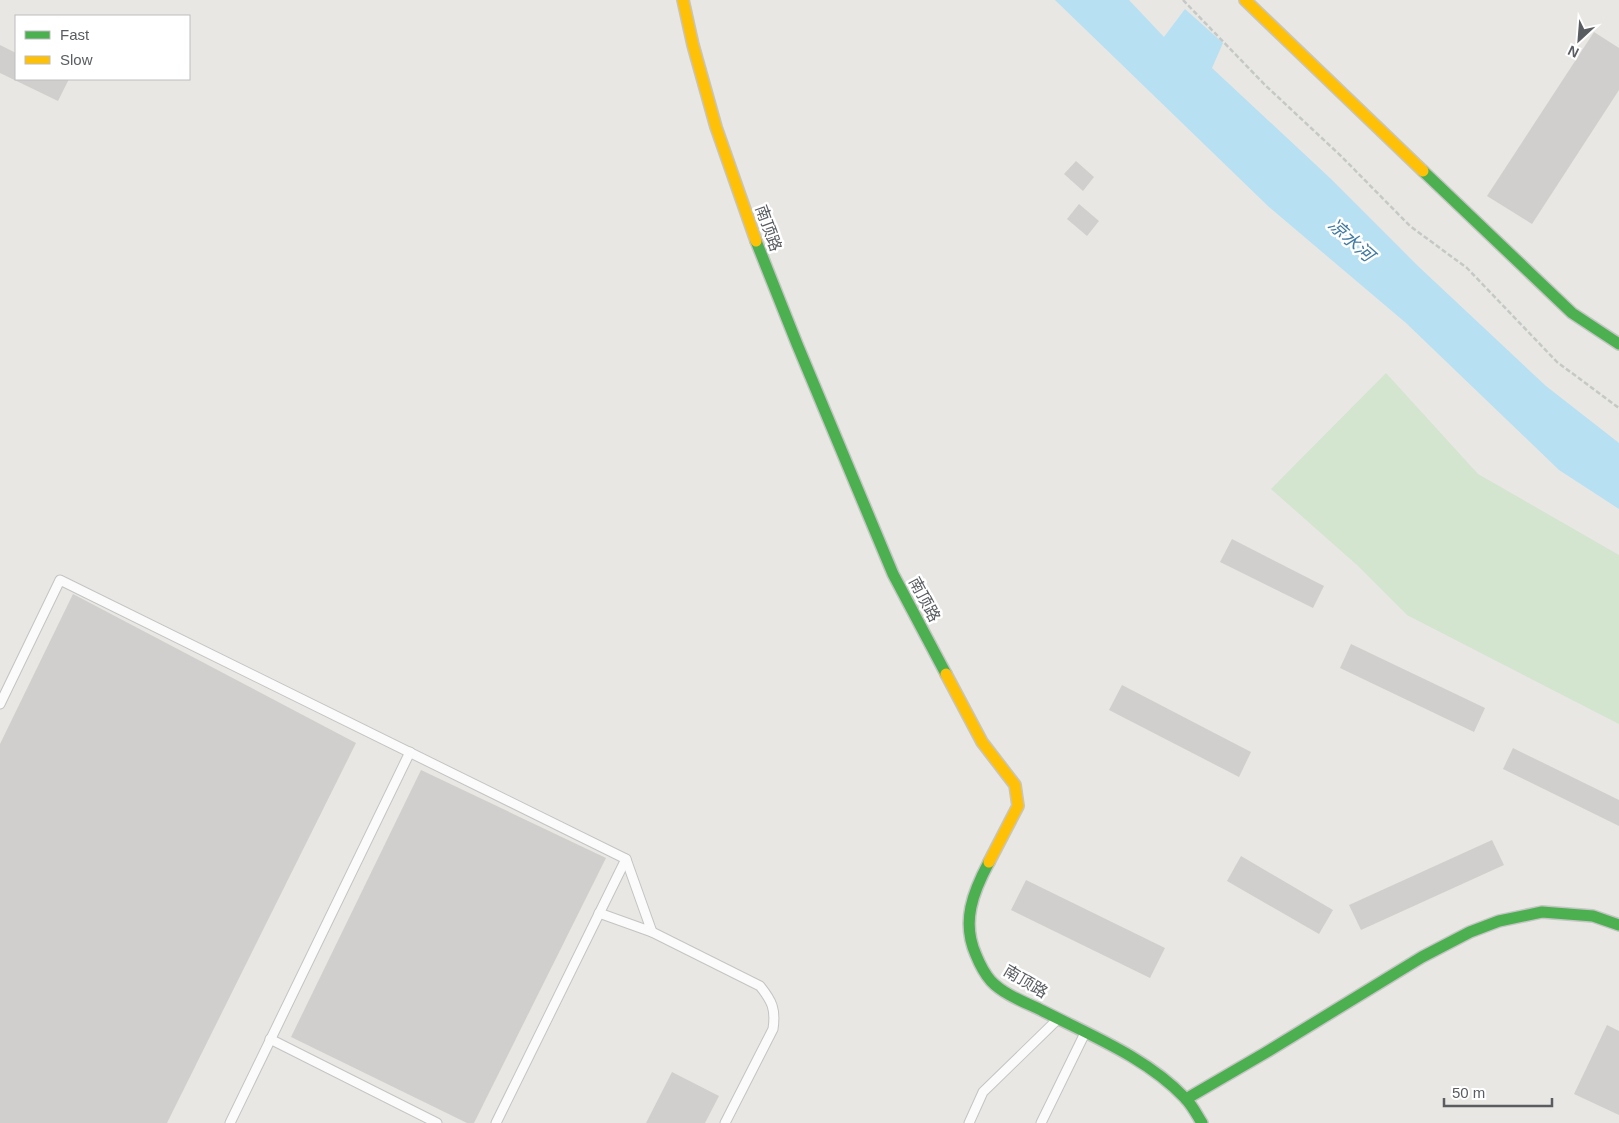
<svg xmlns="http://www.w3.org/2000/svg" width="1619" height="1123" font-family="Helvetica,'Noto Sans SC',sans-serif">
<rect width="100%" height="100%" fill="#e8e7e3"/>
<polygon fill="#d3e4cf" points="1386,373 1478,474 1619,555 1619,724 1407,615 1357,565 1271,489"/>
<polygon fill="#b7e0f3" points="1055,0 1129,0 1164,37 1185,9 1223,43 1212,68 1330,178 1419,267 1546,386 1619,443 1619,509 1559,470 1406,323 1269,207"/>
<g fill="#d0cfcd">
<polygon points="1594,32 1619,48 1619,90 1532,224 1487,196"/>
<polygon points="0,45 16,53 16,79 69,79 58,101 0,73"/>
<polygon points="1076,161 1094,177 1083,191 1064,174"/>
<polygon points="1079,204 1099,221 1087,236 1067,219"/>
<polygon points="1232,539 1324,586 1313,608 1220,562"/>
<polygon points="73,594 356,743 167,1123 0,1123 0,744"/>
<polygon points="1351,644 1485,708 1474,732 1340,668"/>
<polygon points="1122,685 1251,752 1239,777 1109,710"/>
<polygon points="1513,748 1619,800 1619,826 1503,769"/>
<polygon points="421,770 606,858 474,1123 467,1123 291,1037"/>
<polygon points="1492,840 1504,865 1361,930 1349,905"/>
<polygon points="1241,856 1333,910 1319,934 1227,881"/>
<polygon points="1026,880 1165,948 1150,978 1011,910"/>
<polygon points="1607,1025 1619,1031 1619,1115 1574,1094"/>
<polygon points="672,1072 719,1096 705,1123 646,1123"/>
</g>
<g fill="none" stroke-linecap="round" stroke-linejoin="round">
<defs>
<g id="lane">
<polyline points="0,704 60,580 626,859 496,1123"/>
<polyline points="599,913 652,932 626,859"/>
<path d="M652 932 760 986C772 1001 776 1009 773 1029L725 1123"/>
<polyline points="270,1039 437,1123"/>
<polyline points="230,1123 410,752"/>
<polyline points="969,1123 983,1092 1058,1019"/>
<polyline points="1041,1123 1085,1033"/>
</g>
<g id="fast">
<polyline points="1423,171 1572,313 1619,344"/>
<polyline points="756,241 797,344 893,574 946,674"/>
<path d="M989 862C973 892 961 922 976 955 980 965 984 973 991 981 1004 995 1027 1003 1043 1011 1092 1036 1147 1058 1185 1098 1192 1105 1197 1115 1202 1123"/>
<polyline points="1186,1099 1265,1053 1422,957 1470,932 1499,921 1542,912 1593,916 1619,925"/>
</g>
<g id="slow">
<polyline points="683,0 693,45 716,127 756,241"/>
<polyline points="1245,0 1423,171"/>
<polyline points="946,674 982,742 1015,785 1018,806 989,862"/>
</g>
</defs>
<use href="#lane" stroke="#c3c4c3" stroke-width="11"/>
<use href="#fast" stroke="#c5c5c5" stroke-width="14"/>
<use href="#slow" stroke="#c5c5c5" stroke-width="14"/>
<polyline stroke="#c5c9c6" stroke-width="2.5" stroke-dasharray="5 2.5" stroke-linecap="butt" points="1183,0 1265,85 1341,156 1410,226 1467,268 1557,362 1619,408"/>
<use href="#lane" stroke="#fcfbfb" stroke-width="9"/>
<use href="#fast" stroke="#4caf50" stroke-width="11"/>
<use href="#slow" stroke="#ffc107" stroke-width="11"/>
</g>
<g text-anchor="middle" stroke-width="5" stroke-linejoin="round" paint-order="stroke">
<g font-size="16" fill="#595d61" stroke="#fff">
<text transform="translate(769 228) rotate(70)" y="6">南顶路</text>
<text transform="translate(925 599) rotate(62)" y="6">南顶路</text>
<text transform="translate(1026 981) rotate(31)" y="6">南顶路</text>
</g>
<g font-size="18" font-style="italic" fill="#3f7aa2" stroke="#fff">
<text transform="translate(1351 240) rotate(42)" y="6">凉水河</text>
</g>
</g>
<rect x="15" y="15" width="175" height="65" fill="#ffffff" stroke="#bdbec0"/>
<rect x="25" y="31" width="25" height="8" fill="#4caf50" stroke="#bdbec0"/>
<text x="60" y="40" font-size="15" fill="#595d61">Fast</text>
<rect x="25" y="56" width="25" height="8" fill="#ffc107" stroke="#bdbec0"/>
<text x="60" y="65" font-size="15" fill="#595d61">Slow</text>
<g transform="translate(1579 40) rotate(206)" stroke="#ffffff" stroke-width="4" paint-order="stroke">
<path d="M0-4L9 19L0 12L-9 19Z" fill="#595d61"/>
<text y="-8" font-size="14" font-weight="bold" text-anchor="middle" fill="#595d61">N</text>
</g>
<path d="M1444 1098v8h108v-8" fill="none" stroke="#595d61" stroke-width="2.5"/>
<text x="1452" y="1098" font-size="15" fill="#595d61" stroke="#ffffff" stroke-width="4" paint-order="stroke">50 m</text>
</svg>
